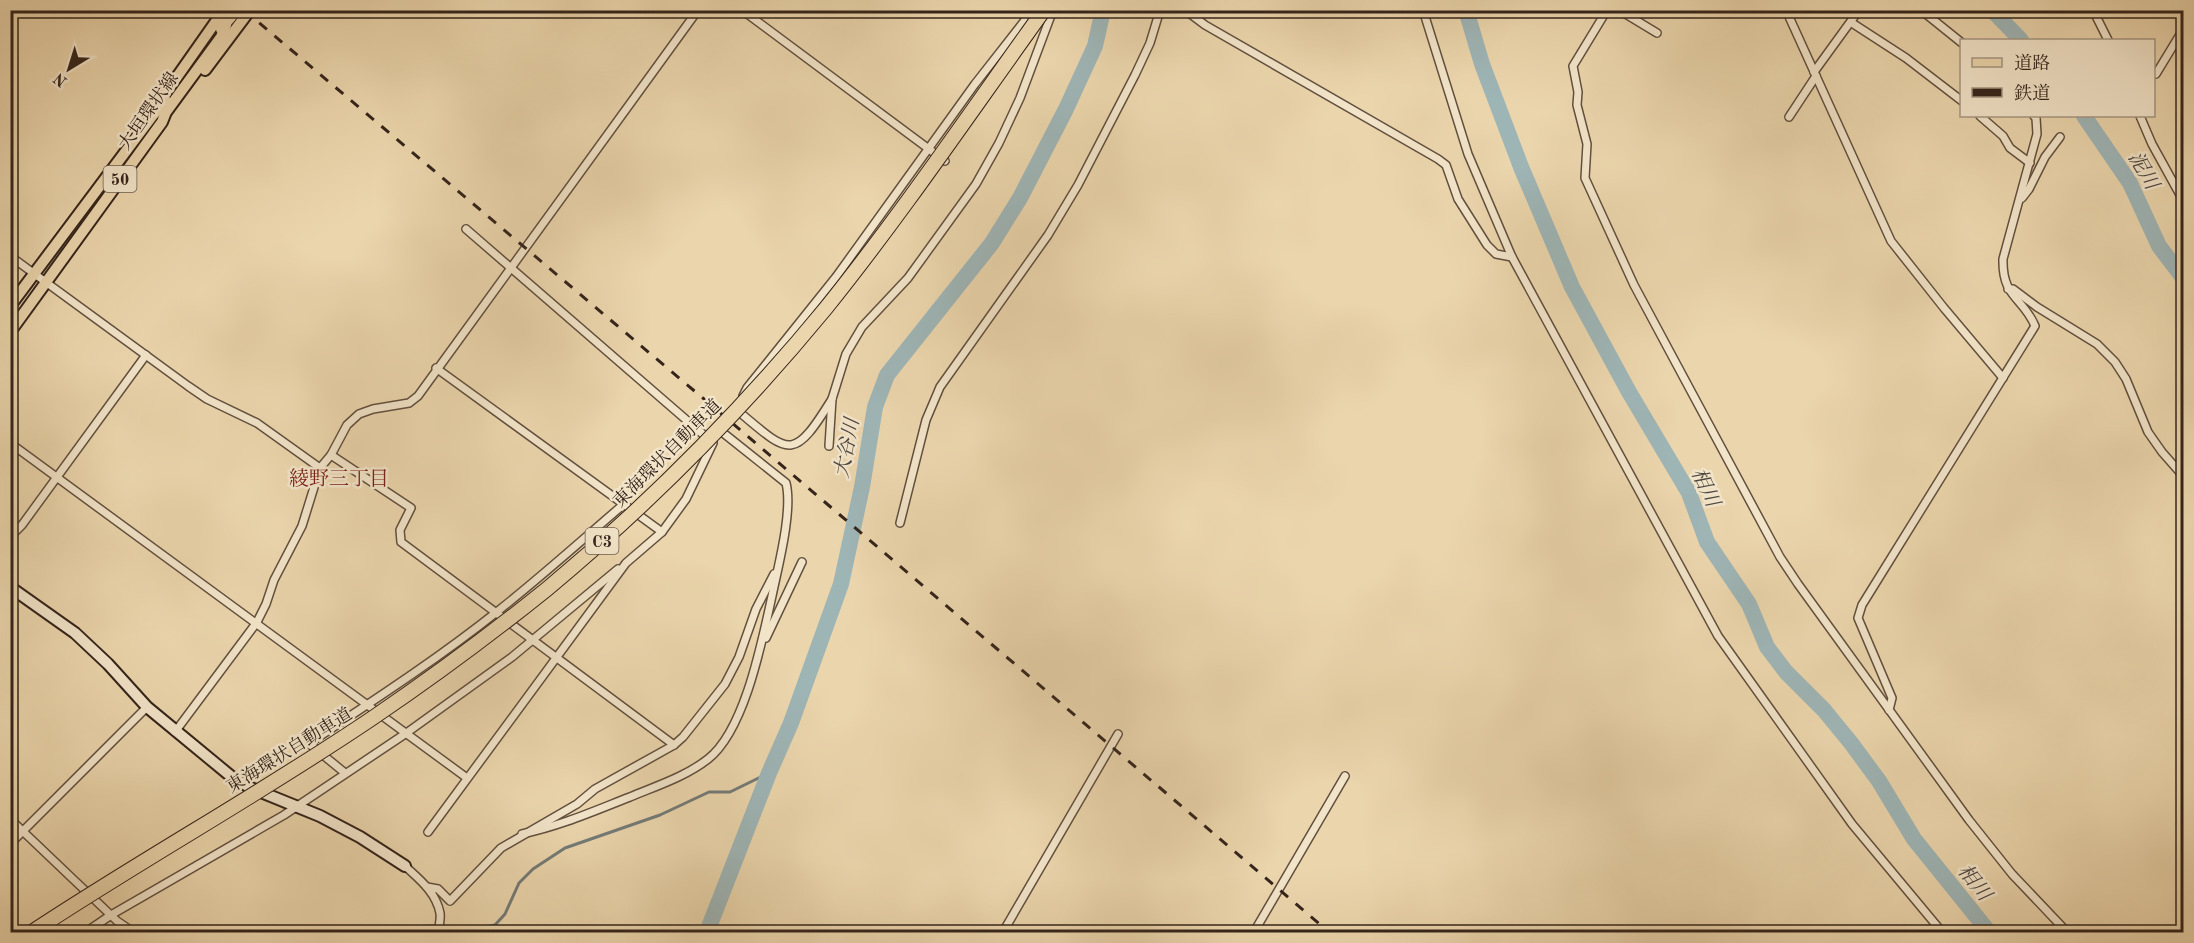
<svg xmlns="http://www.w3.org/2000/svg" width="2194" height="943" font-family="'Old Standard TT','Noto Serif JP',serif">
<rect width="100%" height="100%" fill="#ebd5ac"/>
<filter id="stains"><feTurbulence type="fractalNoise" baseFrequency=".00333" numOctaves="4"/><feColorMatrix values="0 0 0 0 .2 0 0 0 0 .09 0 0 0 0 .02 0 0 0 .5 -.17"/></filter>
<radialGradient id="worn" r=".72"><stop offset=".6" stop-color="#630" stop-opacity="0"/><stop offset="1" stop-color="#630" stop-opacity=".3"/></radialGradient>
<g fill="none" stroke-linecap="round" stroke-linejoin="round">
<polyline stroke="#747b78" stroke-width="3" points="394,932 399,930 428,926 479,928 495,925 505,914 519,883 533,869 565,848 660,815 709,792 730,792 769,773"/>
<g stroke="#9eb5b6" stroke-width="16">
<polyline points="1466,10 1482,64 1521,167 1572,287 1629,392 1689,493 1707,542 1749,604 1767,647 1786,672 1824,710 1851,743 1879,781 1914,839 1989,932"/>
<polyline points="1992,10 2021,40"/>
<polyline points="2084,116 2130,183 2159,246 2184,279"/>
<polyline points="707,932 769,773 791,723 841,584 862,487 875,407 887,375 992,243 1020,198 1066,109 1095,46 1103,10"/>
</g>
<defs>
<g id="street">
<polyline points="742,10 945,161"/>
<polyline points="1185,10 1205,25 1438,159 1446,165 1458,199 1487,245 1496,254 1512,257"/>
<polyline points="1423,10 1468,154 1512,257 1718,636 1852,824 1942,932"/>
<polyline points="1607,10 1573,66 1578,92 1577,105 1587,144 1585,178 1634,285 1780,557 1798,584 1969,820 2012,874 2067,932"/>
<polyline points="1619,10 1657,33"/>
<polyline points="1786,10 1891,241 1944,308 2003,378"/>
<polyline points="1921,10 1962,43"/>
<polyline points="2093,10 2108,40"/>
<polyline points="1852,23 1906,58 1962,101"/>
<polyline points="1814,72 1859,10"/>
<polyline points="2156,74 2184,28"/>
<polyline points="1980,116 2003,136 2010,148 2030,163"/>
<polyline points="2140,116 2152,144 2184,202"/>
<polyline points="1789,117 1816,76"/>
<polyline points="2022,198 2029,189 2045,157 2060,137"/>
<polyline points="10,256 188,386 207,399 257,423 320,468"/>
<polyline points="2008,289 2013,289 2037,307 2097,344 2115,362 2126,379 2148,432 2162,452 2184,477"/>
<polyline points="436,368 662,532"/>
<polyline points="743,396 747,388 836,277 975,84 1033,10"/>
<path d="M736 412 737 410C790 455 793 462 832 399"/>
<polyline points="10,443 467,778"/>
<polyline points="829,446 832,399 846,354 862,327 908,278 976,184 999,143 1020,98 1053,10"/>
<polyline points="331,455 411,508 400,530 401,542 674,745"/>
<polyline points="900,523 926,420 940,387 1048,235 1078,185 1135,75 1150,43 1160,10"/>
<polyline points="10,537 22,525 146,355"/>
<polyline points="766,638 802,562"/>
<path d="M1889 710 1892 698 1858 618 1862 605 2035 326C2023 297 2002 298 2003 259L2037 134 2036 118 2034 116"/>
<polyline points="175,732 257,622 266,604 274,580 302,526 320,468 331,455 347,425 359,414 373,409 409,403 418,396 698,10"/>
<path d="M345 773 312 746 314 740C376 699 439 658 498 611 541 577 582 540 624 504"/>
<polyline points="10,819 117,921 133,932"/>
<polyline points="428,832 626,563 662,532 686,499 713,443 466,229"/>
<path d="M522 834C560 826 594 811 630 797 656 786 685 777 708 759 745 730 762 641 772 596 778 567 793 511 786 483L722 432"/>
<polyline points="10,844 147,707"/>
<path d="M405 866C419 879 436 892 440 913 441 919 439 926 438 932"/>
<polyline points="427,887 438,889 450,901 501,848 577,804 595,789 674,745 683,737 725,684 739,657 756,609 774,574"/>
<polyline points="86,932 111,915 284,815 405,734 512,657 618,569"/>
<polyline points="1003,932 1118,734"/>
<polyline points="1254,932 1345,776"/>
</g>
<polyline id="secondary" points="10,587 75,633 108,664 147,707 233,778 251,788 320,816 360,837 405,866"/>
<g id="primary">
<polyline points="221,29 237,10"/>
<polyline points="205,70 250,10"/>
<polyline points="158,104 224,10"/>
<polyline points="10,306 153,115 166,101"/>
<polyline points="10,332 162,122 166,112 221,37 226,25"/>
</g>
</defs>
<use href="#street" stroke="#62503f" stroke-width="10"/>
<use href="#secondary" stroke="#34241b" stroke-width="14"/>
<use href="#primary" stroke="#34241b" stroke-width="14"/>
<use href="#street" stroke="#f2e4c9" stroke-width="7"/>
<use href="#secondary" stroke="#f2e4c9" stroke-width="10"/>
<use href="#primary" stroke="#ebd5ac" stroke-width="10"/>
<polyline stroke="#34241b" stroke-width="3" stroke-dasharray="10 10" stroke-linecap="butt" points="244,10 711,405 1329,932"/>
<defs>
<path id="highway-bridge" d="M32 932C144 858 262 793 374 717 433 677 491 634 547 589 648 505 742 410 826 308 903 212 972 110 1044 10"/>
</defs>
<use href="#highway-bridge" stroke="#34241b" stroke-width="16" stroke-linecap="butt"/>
<use href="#highway-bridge" stroke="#ebd5ac" stroke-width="14"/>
</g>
<g text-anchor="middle" stroke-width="5" stroke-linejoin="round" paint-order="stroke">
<g fill="#f2e4c9" stroke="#6d5e4f" stroke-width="1.5">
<rect x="103.5" y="166" width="33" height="26" rx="4.5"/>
<rect x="585.5" y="528" width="33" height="26" rx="4.5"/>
</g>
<g font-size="16" font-weight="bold" fill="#34241b">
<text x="120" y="185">50</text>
<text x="602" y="547">C3</text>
</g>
<g font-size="18" fill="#34241b" stroke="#f2e4c9">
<text transform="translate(148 111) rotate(-55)" y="6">大垣環状線</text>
<text transform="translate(667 453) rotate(-45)" y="6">東海環状自動車道</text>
<text transform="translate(289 750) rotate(-32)" y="6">東海環状自動車道</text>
</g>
<g font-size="20" font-style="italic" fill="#4e4842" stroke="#f2e4c9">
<text transform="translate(2144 170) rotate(60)" y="7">泥川</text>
<text transform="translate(846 448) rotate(-79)" y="7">大谷川</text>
<text transform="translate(1706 487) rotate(65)" y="7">相川</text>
<text transform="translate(1975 882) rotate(51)" y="7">相川</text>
</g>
<g font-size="20" fill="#7a1f14" stroke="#f2e4c9">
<text x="339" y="485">綾野三丁目</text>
</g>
</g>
<rect width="2194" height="943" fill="none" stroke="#ebd5ac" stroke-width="36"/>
<rect x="12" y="12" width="2170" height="919" fill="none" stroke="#34241b" stroke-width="3"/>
<rect x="18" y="18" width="2158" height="907" fill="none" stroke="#34241b" stroke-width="1.5"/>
<rect x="1960" y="39" width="195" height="78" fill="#f2e4c9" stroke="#a69783" stroke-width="1.5"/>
<rect x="1972" y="58" width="30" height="9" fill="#ebd5ac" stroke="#a69783" stroke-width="1.5"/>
<text x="2014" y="69" font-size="18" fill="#34241b">道路</text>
<rect x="1972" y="88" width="30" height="9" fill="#34241b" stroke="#a69783" stroke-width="1.5"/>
<text x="2014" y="99" font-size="18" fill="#34241b">鉄道</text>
<g transform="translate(69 69) rotate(218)" stroke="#f2e4c9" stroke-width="4.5" paint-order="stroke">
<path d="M0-4.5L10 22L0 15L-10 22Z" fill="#34241b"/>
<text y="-9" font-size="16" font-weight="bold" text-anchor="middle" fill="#34241b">N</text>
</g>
<rect width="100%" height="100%" filter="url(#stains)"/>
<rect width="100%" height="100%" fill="url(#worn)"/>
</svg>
